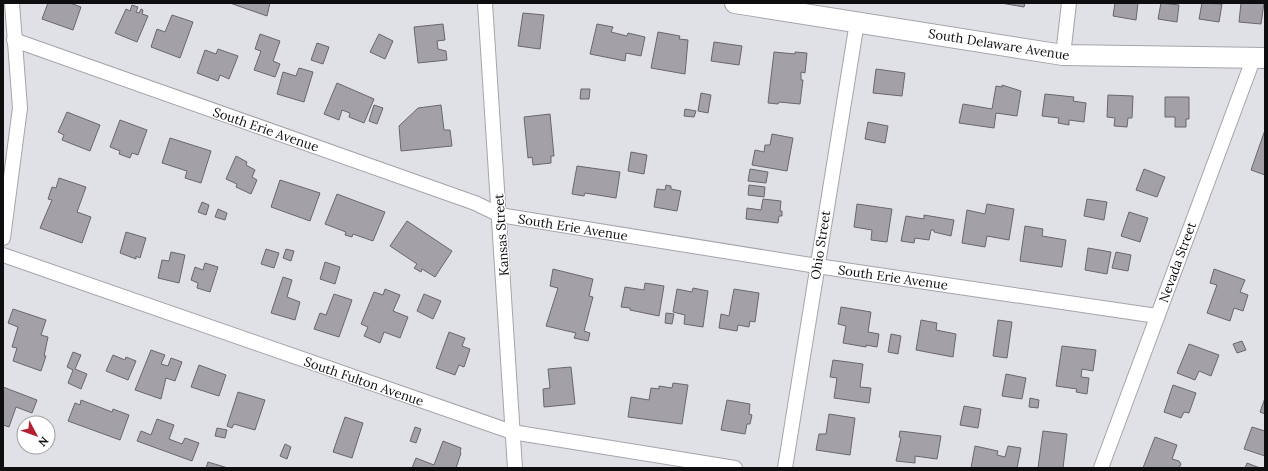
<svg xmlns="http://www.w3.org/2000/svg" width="1268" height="471" font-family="Lora,serif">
<rect width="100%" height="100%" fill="#e0e1e7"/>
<g fill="#a3a1a7" stroke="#69676d">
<polygon points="48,3 70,3 81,7 73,30 42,19"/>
<polygon points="230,3 270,3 267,16"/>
<polygon points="1001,3 1025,3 1024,7"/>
<polygon points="1115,3 1138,3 1136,20 1113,16"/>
<polygon points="1161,3 1179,5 1177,22 1158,19"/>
<polygon points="1202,3 1222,4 1219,22 1199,19"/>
<polygon points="1241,3 1264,3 1261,24 1239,22"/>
<polygon points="132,5 138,7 136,12 139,13 141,9 143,10 142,14 148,16 137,42 115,33 126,9 130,11"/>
<polygon points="523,13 544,15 540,49 518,46"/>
<polygon points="172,15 193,22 180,58 151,47 157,29 165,32"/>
<polygon points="443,24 445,40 437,41 438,49 446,51 447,60 418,63 414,27"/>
<polygon points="597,24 613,27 611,32 627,36 628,33 645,37 641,56 626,53 625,61 590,54"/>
<polygon points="658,32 680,36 679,39 688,40 685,74 651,68"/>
<polygon points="260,34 280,41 273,61 280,64 275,77 254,70 261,51 255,49"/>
<polygon points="379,34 393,41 385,59 370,52"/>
<polygon points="714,42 742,46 739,65 711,61"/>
<polygon points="317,43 329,47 323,64 311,60"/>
<polygon points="218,49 238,56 229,79 220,75 218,81 197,73 205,50 216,54"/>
<polygon points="774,52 795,54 795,52 807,53 805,73 801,72 801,80 803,80 800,104 779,102 778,104 768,103"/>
<polygon points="299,68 313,72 304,102 277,94 283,72 296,76"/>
<polygon points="876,69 905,73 902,96 873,93"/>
<polygon points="337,83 374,99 364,123 349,117 350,113 342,110 339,120 324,114"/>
<polygon points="1002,85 1021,91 1017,116 996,113 994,128 959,123 963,104 992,109 996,86 1002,87"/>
<polygon points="581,89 590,89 589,99 580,99"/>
<polygon points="701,93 711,95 708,113 698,111"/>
<polygon points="1045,94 1074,97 1073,101 1086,103 1084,122 1069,120 1069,125 1058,123 1059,118 1042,116"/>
<polygon points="1108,95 1133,96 1132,118 1128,118 1127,127 1114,126 1115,118 1107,117"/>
<polygon points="1165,97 1189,97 1189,119 1186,119 1186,127 1175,127 1175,117 1165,117"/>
<polygon points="374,105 383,108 377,124 369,121"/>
<polygon points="441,105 444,130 450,130 452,146 401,151 399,126 418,108"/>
<polygon points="685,109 696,111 694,117 684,116"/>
<polygon points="67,112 100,125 90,151 62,140 64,135 58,132"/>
<polygon points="550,114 554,156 551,156 551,163 533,165 532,157 528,158 524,117"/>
<polygon points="120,120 147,130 138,155 132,153 130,158 119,154 120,151 110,147"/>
<polygon points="868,122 888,126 885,143 865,139"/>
<polygon points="1265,130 1265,175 1251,170"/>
<polygon points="772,134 793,138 787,171 752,165 755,150 764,152 765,145 770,145"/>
<polygon points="170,138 211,151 201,183 185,178 187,171 162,163"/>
<polygon points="631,152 647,155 644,174 628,171"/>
<polygon points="236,156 247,162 246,165 255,170 252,177 257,180 251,194 236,187 237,184 226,179"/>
<polygon points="577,166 620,172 616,198 585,193 584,196 572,194"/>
<polygon points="750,169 768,172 766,183 748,181"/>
<polygon points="1144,169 1165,177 1157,197 1136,190"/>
<polygon points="59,178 86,187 77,212 91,217 82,243 40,228 52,200 48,199 52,187 56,188"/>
<polygon points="280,180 320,193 310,221 271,207"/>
<polygon points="666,185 671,186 671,189 681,191 677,211 654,207 657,189 665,190"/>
<polygon points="749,185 765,187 764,197 748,195"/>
<polygon points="337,194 385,212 373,241 353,234 352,237 345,235 346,232 325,224"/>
<polygon points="763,199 781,201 780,211 782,211 782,216 779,216 778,223 746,219 747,208 761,210"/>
<polygon points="1087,199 1107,202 1104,220 1084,216"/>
<polygon points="202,202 209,205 206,215 198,212"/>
<polygon points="857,204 892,209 887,242 871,240 872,230 854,227"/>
<polygon points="987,204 1014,209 1009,240 987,236 985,247 962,243 967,210 985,214"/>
<polygon points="218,209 227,213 225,220 215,217"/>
<polygon points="1129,212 1148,218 1140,242 1121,236"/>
<polygon points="924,215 954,220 951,236 934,232 934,230 931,230 929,240 915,238 914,243 901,241 906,216 924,219"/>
<polygon points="407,221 452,251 435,277 422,269 421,272 414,268 417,264 390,246"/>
<polygon points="1025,226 1043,229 1042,236 1066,240 1062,267 1020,261"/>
<polygon points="126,232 146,238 140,258 136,256 136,259 120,253"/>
<polygon points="1088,248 1111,252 1107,274 1085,270"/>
<polygon points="266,249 279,253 274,268 261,264"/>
<polygon points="286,249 294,251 291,261 283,258"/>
<polygon points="171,252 185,255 179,283 158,278 162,260 169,261"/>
<polygon points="1116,252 1131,255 1128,271 1112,268"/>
<polygon points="325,262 340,267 335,284 320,279"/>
<polygon points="205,263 218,267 210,292 197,288 198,283 191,280 195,267 203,270"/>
<polygon points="553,269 593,279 589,296 593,297 584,331 590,333 588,341 574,338 576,333 546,326 558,288 550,286"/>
<polygon points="1214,269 1245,280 1240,292 1248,295 1243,311 1234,308 1230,321 1207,313 1217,285 1210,283"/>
<polygon points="283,277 292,280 287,297 300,302 295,320 271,313"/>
<polygon points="645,283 664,286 659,316 630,310 630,308 621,307 625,287 644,290"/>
<polygon points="693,288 708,291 703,327 684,324 685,315 673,312 677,289 692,292"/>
<polygon points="385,289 400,295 393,311 408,317 400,338 384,332 380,343 364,336 368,327 361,324 374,292 383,295"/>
<polygon points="734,289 759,293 755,322 750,321 749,327 738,325 737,331 719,328 721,314 729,316"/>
<polygon points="334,294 352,300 339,337 314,329 320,313 326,315"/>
<polygon points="424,294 441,301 433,319 417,311"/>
<polygon points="841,307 871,312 868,332 879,334 877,347 866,345 866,347 843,343 846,326 838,324"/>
<polygon points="13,309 46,320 41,335 48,337 44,356 46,356 41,371 13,361 17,348 12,347 18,327 8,323"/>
<polygon points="666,313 674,314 672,324 665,323"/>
<polygon points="921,320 937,323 936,330 956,334 953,357 916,350"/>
<polygon points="998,320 1012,322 1007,358 993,356"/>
<polygon points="449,332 465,338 462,346 470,349 464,367 459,365 455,375 436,368"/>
<polygon points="891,334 901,336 898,354 888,352"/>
<polygon points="1242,341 1246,350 1237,353 1233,344"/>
<polygon points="1189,344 1219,355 1211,376 1199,371 1195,380 1177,373"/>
<polygon points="1062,346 1096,350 1093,371 1082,369 1081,377 1089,378 1087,394 1076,392 1077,389 1056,386"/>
<polygon points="151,350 165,355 161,364 168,366 171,358 182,362 175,381 166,378 161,399 135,390"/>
<polygon points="73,352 81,355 75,369 87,374 81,389 68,383 73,370 67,367"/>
<polygon points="113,355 125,360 126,357 136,361 128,380 106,371"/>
<polygon points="833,360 863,364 860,387 871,388 869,403 834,398 837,378 830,377"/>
<polygon points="199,365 226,375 219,396 191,387"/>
<polygon points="571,367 575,404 544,407 543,389 550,388 548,369"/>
<polygon points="1006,374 1026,378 1022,399 1002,396"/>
<polygon points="673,383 688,385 682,424 628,417 631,397 649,400 651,388 659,389 659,386 672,388"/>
<polygon points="1173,385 1196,393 1189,413 1184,412 1181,418 1164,412"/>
<polygon points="3,387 37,400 32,413 16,407 9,427 3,425"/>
<polygon points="238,392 265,400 255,430 234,424 232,428 227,426"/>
<polygon points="1030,398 1039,400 1038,408 1029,407"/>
<polygon points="1265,398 1265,414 1260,412"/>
<polygon points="81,400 112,412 113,409 129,415 120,440 68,421 75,403 80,405"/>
<polygon points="727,400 750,404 749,414 752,415 750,424 747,424 745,434 721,430"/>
<polygon points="964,406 981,409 978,428 960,425"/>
<polygon points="829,414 855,418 850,455 816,450 819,434 826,434"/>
<polygon points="345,417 363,423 352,458 333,452"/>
<polygon points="157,419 174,425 169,439 182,444 185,438 199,443 192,461 137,441 141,431 151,435"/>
<polygon points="415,427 421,429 416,443 410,441"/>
<polygon points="1252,427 1265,431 1265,456 1244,449"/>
<polygon points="217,428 227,430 225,438 215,436"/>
<polygon points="900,431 941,436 937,459 915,456 915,463 896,461 901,438 899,437"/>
<polygon points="1043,431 1067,434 1063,468 1038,468"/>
<polygon points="1155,437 1177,445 1172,459 1179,461 1181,464 1179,468 1143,468"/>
<polygon points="443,441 461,448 460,452 461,453 456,468 412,468 416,458 434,465"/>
<polygon points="285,444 291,447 287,459 280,456"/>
<polygon points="975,446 998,451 997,455 1005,457 1008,446 1021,448 1017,468 971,468"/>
<polygon points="208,462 228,468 206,468"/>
<polygon points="1247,463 1260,468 1245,468"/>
</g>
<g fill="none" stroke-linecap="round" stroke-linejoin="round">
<defs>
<g id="street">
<polyline points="485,3 515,468"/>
<polyline points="14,40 475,203 500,215 817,266 1157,316"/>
<polyline points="1063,55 1069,3"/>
<polyline points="3,238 20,108 12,3"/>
<polyline points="3,255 512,432 735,468"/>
<polyline points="785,468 857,22"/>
<polyline points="1101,468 1254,57"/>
</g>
<polyline id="secondary" points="735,3 1063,55 1265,58"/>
</defs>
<use href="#street" stroke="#a4a5ab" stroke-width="16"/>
<use href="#secondary" stroke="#a4a5ab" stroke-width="22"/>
<use href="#street" stroke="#fff" stroke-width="14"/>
<use href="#secondary" stroke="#fff" stroke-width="20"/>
</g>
<g text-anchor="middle" stroke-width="3" stroke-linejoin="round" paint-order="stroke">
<g font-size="13" fill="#0e0e10" stroke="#fff">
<text transform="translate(999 44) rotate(9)" y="5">South Delaware Avenue</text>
<text transform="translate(266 129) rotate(19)" y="5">South Erie Avenue</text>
<text transform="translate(573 227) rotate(9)" y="5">South Erie Avenue</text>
<text transform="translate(501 235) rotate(-94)" y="5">Kansas Street</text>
<text transform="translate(820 245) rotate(-81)" y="5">Ohio Street</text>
<text transform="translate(1177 262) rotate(-70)" y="5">Nevada Street</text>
<text transform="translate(893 277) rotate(8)" y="5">South Erie Avenue</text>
<text transform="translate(364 381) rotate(19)" y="5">South Fulton Avenue</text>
</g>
</g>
<rect width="1268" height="471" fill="none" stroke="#0e0e10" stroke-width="8"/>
<g transform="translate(36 435) rotate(131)"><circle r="19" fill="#ffffff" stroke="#9f9f9f"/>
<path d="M0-3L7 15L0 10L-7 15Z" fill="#b32131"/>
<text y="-6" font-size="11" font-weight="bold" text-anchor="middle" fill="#0e0e10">N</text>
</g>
</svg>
